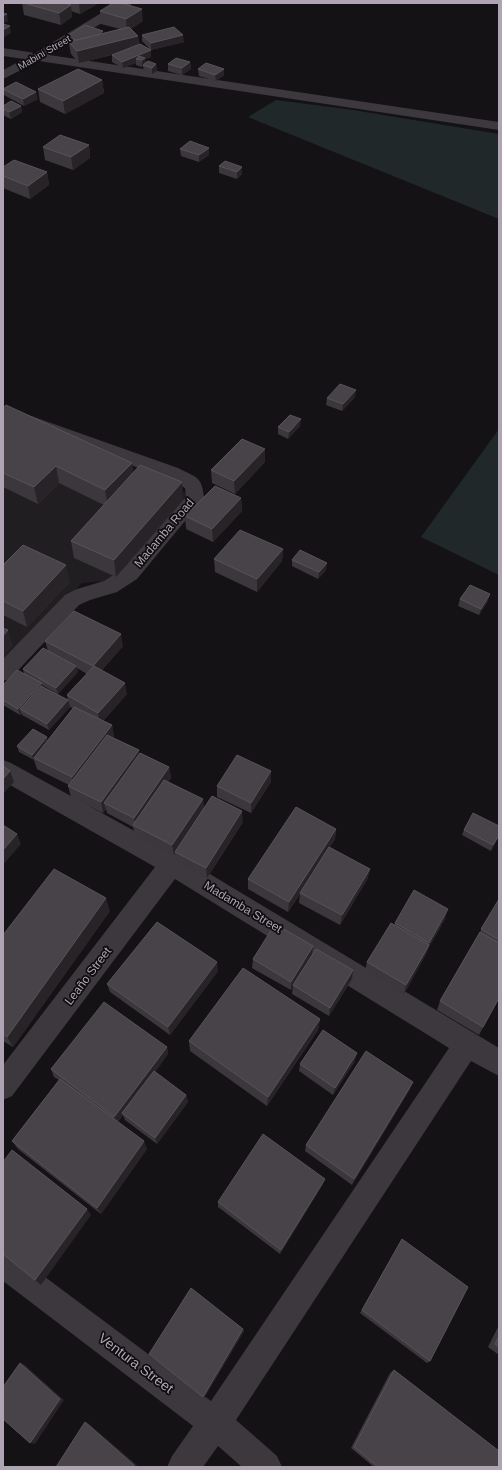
<svg xmlns="http://www.w3.org/2000/svg" width="502" height="1470" font-family="Helvetica,sans-serif">
<rect width="100%" height="100%" fill="#141214"/>
<polygon fill="#211e21" points="3,419 28,426 191,495 117,580 82,583 3,664"/>
<g fill="#212829">
<polygon points="276,100 353,110 499,134 499,219 248,117"/>
<polygon points="499,429 499,575 421,537"/>
</g>
<g fill="none" stroke-linecap="round" stroke-linejoin="round">
<g fill="#3c383e" fill-rule="evenodd">
<polygon points="118,3 132,3 130,6 49,55 499,122 499,130 39,61 3,79 3,70 24,59 3,56 3,48 35,53"/>
<path d="M3 406 178 468C197 478 202 476 204 498L137 579 117 592 90 600 79 605 10 679 3 681V659L65 595 77 589 104 581 123 569 186 497 185 488 166 478 3 418Z"/>
<polygon points="3,760 11,763 180,856 499,1048 499,1076 471,1061 236,1420 277,1456 282,1467 242,1467 218,1446 203,1467 167,1467 172,1456 193,1426 3,1281 3,1248 13,1253 211,1401 449,1048 175,879 12,1096 3,1100 3,1065 155,867 3,781"/>
</g>
</g>
<g fill="#3c373c" fill-rule="evenodd">
<polygon points="22,3 99,3 80,14 71,11 72,17 61,25 24,15"/>
<polygon points="100,11 143,21 131,29 138,36 139,44 151,57 145,59 146,63 156,64 157,71 152,74 144,71 143,66 142,67 136,65 136,63 123,68 112,62 112,55 79,63 71,54 69,44 67,44 66,37 103,33 120,29 101,24"/>
<polygon points="142,35 184,42 151,50 142,41"/>
<polygon points="190,62 191,69 182,75 168,71 168,64"/>
<polygon points="198,69 224,69 224,75 216,81 199,76"/>
<polygon points="102,80 104,93 65,114 40,102 38,89"/>
<polygon points="3,88 38,99 24,106 4,95"/>
<polygon points="3,106 21,106 22,112 11,119 3,115"/>
<polygon points="89,145 90,158 73,170 45,160 43,147"/>
<polygon points="209,148 209,155 199,162 181,156 180,149"/>
<polygon points="219,166 242,167 242,174 237,179 219,173"/>
<polygon points="3,167 47,172 49,185 30,199 3,188"/>
<polygon points="355,397 342,411 326,405 327,398"/>
<polygon points="3,408 132,463 133,473 183,499 116,577 74,558 71,541 104,505 59,483 38,504 3,487"/>
<polygon points="300,426 288,439 278,434 278,427"/>
<polygon points="265,462 235,494 212,483 211,470"/>
<polygon points="241,498 242,511 213,542 186,529 185,516"/>
<polygon points="283,549 282,561 257,592 215,572 214,559"/>
<polygon points="292,560 326,570 318,579 292,566"/>
<polygon points="3,565 70,582 27,627 3,615"/>
<polygon points="460,599 488,601 479,615 458,606"/>
<path d="M45 641 123 646 102 670 127 694 103 721 112 725 114 736 112 738 139 750V754L169 767 171 778 168 782 203 799 204 809 243 822 207 878 176 862 175 853 174 855 135 835 133 827 107 813 106 809 103 813 71 797 68 786 69 785 37 769 34 760 19 752 17 746 48 740 73 708 70 707 49 730 22 715 21 713 20 715 3 705V685L24 673 23 669 48 651ZM77 668 87 674 67 695 68 700 43 687 42 685 58 694 78 672Z"/>
<polygon points="271,782 251,813 217,797 217,786"/>
<polygon points="499,826 499,836 491,851 462,835 464,830"/>
<polygon points="336,829 335,839 329,848 368,878 340,925 299,903 300,894 288,912 248,889 248,879"/>
<polygon points="499,899 499,998 479,1035 437,1010 440,1001"/>
<polygon points="110,911 13,1047 3,1041 3,935"/>
<polygon points="445,919 429,947 426,954 404,994 365,971 367,962 394,925 395,923"/>
<polygon points="313,946 312,955 302,971 353,970 352,979 329,1016 292,994 293,986 291,990 252,968 253,959"/>
<polygon points="218,971 170,1035 110,992 107,984"/>
<polygon points="320,1019 318,1030 267,1106 190,1051 189,1041"/>
<polygon points="167,1047 168,1054 155,1072 186,1095 188,1102 157,1144 125,1120 123,1115 118,1122 147,1149 101,1214 18,1149 12,1141 59,1080 54,1077 51,1069"/>
<polygon points="355,1061 333,1095 299,1071 300,1064"/>
<polygon points="410,1089 352,1185 305,1151 306,1145"/>
<polygon points="323,1184 280,1254 218,1207 218,1202"/>
<polygon points="402,1239 430,1361 427,1363 360,1313"/>
<polygon points="499,1325 499,1355 488,1347"/>
<polygon points="244,1331 204,1398 149,1354"/>
<polygon points="394,1370 499,1467 374,1467 351,1448 390,1373"/>
</g>
<g fill="#272327">
<polygon points="79,3 99,3 80,14"/>
<polygon points="71,5 72,17 61,25 59,13"/>
<polygon points="142,9 143,21 127,32 126,19"/>
<polygon points="7,14 8,21 3,24 3,16"/>
<polygon points="10,26 11,33 3,38 3,30"/>
<polygon points="103,31 104,38 138,36 139,48 79,63 77,51 84,43"/>
<polygon points="183,35 184,42 151,50 151,43"/>
<polygon points="151,50 151,57 145,59 146,65 143,65 143,66 142,67 142,60 136,59 136,63 123,68 122,62"/>
<polygon points="190,62 191,69 182,75 182,68"/>
<polygon points="156,64 157,71 152,74 152,68"/>
<polygon points="224,69 224,75 216,81 215,75"/>
<polygon points="102,80 104,93 65,114 63,101"/>
<polygon points="36,92 38,99 24,106 23,99"/>
<polygon points="21,106 22,112 11,119 9,112"/>
<polygon points="89,145 90,158 73,170 71,157"/>
<polygon points="209,148 209,155 199,162 199,155"/>
<polygon points="242,167 242,174 237,179 237,172"/>
<polygon points="47,172 49,185 30,199 28,186"/>
<polygon points="356,390 355,397 342,411 343,404"/>
<polygon points="301,419 300,426 288,439 289,432"/>
<polygon points="265,449 265,462 235,494 234,481"/>
<polygon points="132,463 134,480 108,507 105,490"/>
<polygon points="56,466 59,483 38,504 34,487"/>
<polygon points="182,482 183,499 116,577 114,560"/>
<polygon points="241,498 242,511 213,542 212,529"/>
<polygon points="283,549 282,561 257,592 257,579"/>
<polygon points="327,563 326,570 318,579 319,572"/>
<polygon points="66,565 70,582 27,627 23,611"/>
<polygon points="490,594 488,601 479,615 481,609"/>
<polygon points="8,630 13,646 3,657 3,636"/>
<polygon points="121,634 123,646 95,678 93,666"/>
<polygon points="76,666 78,672 58,694 56,688"/>
<polygon points="42,683 43,689 20,709 21,713 20,715 18,709"/>
<polygon points="125,683 127,694 100,724 98,713"/>
<polygon points="68,700 70,707 49,730 47,724"/>
<polygon points="112,725 114,736 75,788 72,777"/>
<polygon points="47,737 49,743 34,758 34,761 32,755"/>
<polygon points="139,750 140,761 104,803 106,809 103,813 101,802"/>
<polygon points="169,767 171,778 137,827 136,826 134,818"/>
<polygon points="10,771 14,782 3,794 3,779"/>
<polygon points="271,771 271,782 251,813 251,803"/>
<polygon points="203,799 204,809 174,855 172,845"/>
<polygon points="242,811 243,822 207,878 206,868"/>
<polygon points="336,829 335,839 288,912 289,902"/>
<polygon points="17,834 21,844 3,865 3,850"/>
<polygon points="499,835 499,836 491,851 493,845"/>
<polygon points="370,869 368,878 340,925 342,915"/>
<polygon points="106,898 110,911 13,1047 7,1037"/>
<polygon points="448,909 445,919 429,947 426,954 404,994 406,985 427,950 429,943"/>
<polygon points="313,946 312,955 291,990 291,982"/>
<polygon points="217,962 218,971 170,1035 168,1027"/>
<polygon points="353,970 352,979 329,1016 330,1008"/>
<polygon points="320,1019 318,1030 267,1106 268,1097"/>
<polygon points="167,1047 168,1054 124,1114 122,1113 123,1115 117,1124 114,1117"/>
<polygon points="357,1053 355,1061 333,1095 335,1088"/>
<polygon points="413,1082 410,1089 352,1185 354,1179"/>
<polygon points="186,1095 188,1102 157,1144 155,1138"/>
<polygon points="144,1141 147,1149 101,1214 97,1208"/>
<polygon points="325,1179 323,1184 280,1254 281,1250"/>
<polygon points="87,1209 91,1215 41,1285 35,1280"/>
<polygon points="243,1329 244,1331 204,1398 203,1397"/>
<polygon points="20,1363 25,1365 64,1400 35,1444 30,1443"/>
<polygon points="85,1422 88,1423 137,1465 135,1467 133,1467"/>
</g>
<g fill="#484349" stroke="#58525a">
<polygon points="24,3 64,3 71,5 59,13"/>
<polygon points="113,3 121,3 142,9 126,19 100,11"/>
<polygon points="3,13 7,14 3,16"/>
<polygon points="3,24 10,26 3,30"/>
<polygon points="85,25 103,31 98,35 76,40 66,37"/>
<polygon points="129,27 138,36 77,51 69,42"/>
<polygon points="174,27 183,35 151,43 142,35"/>
<polygon points="140,44 151,50 122,62 112,55"/>
<polygon points="139,56 145,58 142,60 136,59"/>
<polygon points="176,58 190,62 182,68 168,64"/>
<polygon points="148,61 156,64 152,68 143,65"/>
<polygon points="206,63 224,69 215,75 198,69"/>
<polygon points="78,69 102,80 63,101 38,89"/>
<polygon points="16,82 36,92 23,99 3,89"/>
<polygon points="11,101 21,106 9,112 3,109 3,106"/>
<polygon points="60,135 89,145 71,157 43,147"/>
<polygon points="190,141 209,148 199,155 180,149"/>
<polygon points="14,160 47,172 28,186 3,176 3,167"/>
<polygon points="225,161 242,167 237,172 219,166"/>
<polygon points="340,384 356,390 343,404 327,398"/>
<polygon points="6,405 132,463 105,490 56,466 34,487 3,473 3,408"/>
<polygon points="290,415 301,419 289,432 278,427"/>
<polygon points="242,439 265,449 234,481 211,470"/>
<polygon points="140,465 182,482 114,560 71,541"/>
<polygon points="215,486 241,498 212,529 185,516"/>
<polygon points="240,530 283,549 257,579 214,559"/>
<polygon points="23,545 66,565 23,611 3,601 3,565"/>
<polygon points="300,550 327,563 319,572 292,560"/>
<polygon points="470,585 490,594 481,609 460,599"/>
<polygon points="74,611 121,634 93,666 45,641"/>
<polygon points="3,628 8,630 3,636"/>
<polygon points="43,648 76,666 56,688 23,669"/>
<polygon points="94,666 125,683 98,713 67,695"/>
<polygon points="17,670 42,683 18,709 3,700 3,685"/>
<polygon points="41,686 68,700 47,724 20,709"/>
<polygon points="74,707 112,725 72,777 34,758"/>
<polygon points="33,729 47,737 32,755 17,746"/>
<polygon points="107,735 139,750 101,802 68,786"/>
<polygon points="140,753 169,767 134,818 104,803"/>
<polygon points="237,755 271,771 251,803 217,786"/>
<polygon points="3,766 10,771 3,779"/>
<polygon points="164,780 203,799 172,845 133,825"/>
<polygon points="212,796 242,811 206,868 175,852"/>
<polygon points="296,807 336,829 289,902 248,879"/>
<polygon points="473,813 499,826 499,835 493,845 464,830"/>
<polygon points="3,825 17,834 3,850"/>
<polygon points="329,847 370,869 342,915 300,893"/>
<polygon points="54,869 106,898 7,1037 3,1034 3,935"/>
<polygon points="414,890 448,909 429,943 395,923"/>
<polygon points="499,899 499,940 481,929"/>
<polygon points="157,922 217,962 168,1027 107,984"/>
<polygon points="391,923 429,945 406,985 367,962"/>
<polygon points="275,924 313,946 291,982 253,959"/>
<polygon points="480,932 499,943 499,998 483,1027 440,1001"/>
<polygon points="316,949 353,970 330,1008 293,985"/>
<polygon points="243,968 320,1019 268,1097 189,1041"/>
<polygon points="104,1002 167,1047 114,1117 51,1069"/>
<polygon points="323,1030 357,1053 335,1088 300,1064"/>
<polygon points="366,1051 413,1082 354,1179 306,1145"/>
<polygon points="154,1071 186,1095 155,1138 122,1113"/>
<polygon points="60,1079 144,1141 97,1208 12,1141"/>
<polygon points="263,1134 325,1179 281,1250 218,1202"/>
<polygon points="12,1150 87,1209 35,1280 3,1254 3,1162"/>
<polygon points="402,1239 468,1287 430,1361 362,1310"/>
<polygon points="191,1288 243,1329 203,1397 149,1354"/>
<polygon points="499,1336 499,1347 495,1344"/>
<polygon points="20,1363 60,1399 30,1443 3,1419 3,1387"/>
<polygon points="394,1370 499,1451 499,1467 378,1467 354,1447"/>
<polygon points="85,1422 134,1465 133,1467 56,1467"/>
</g>
<g text-anchor="middle" stroke-width="3.5" stroke-linejoin="round" paint-order="stroke">
<g font-size="10" fill="#aea4b4" stroke="#0f0d0f">
<text transform="translate(44 52) rotate(-30)" y="4">Mabini Street</text>
</g>
<g font-size="12" fill="#aea4b4" stroke="#0f0d0f">
<text transform="translate(164 533) rotate(-50)" y="4">Madamba Road</text>
<text transform="translate(243 907) rotate(31)" y="4">Madamba Street</text>
<text transform="translate(88 976) rotate(-53)" y="4">Leaño Street</text>
</g>
<g font-size="14" fill="#aea4b4" stroke="#0f0d0f">
<text transform="translate(136 1363) rotate(37)" y="5">Ventura Street</text>
</g>
</g>
<rect width="502" height="1470" fill="none" stroke="#aea4b4" stroke-width="8"/>
</svg>
